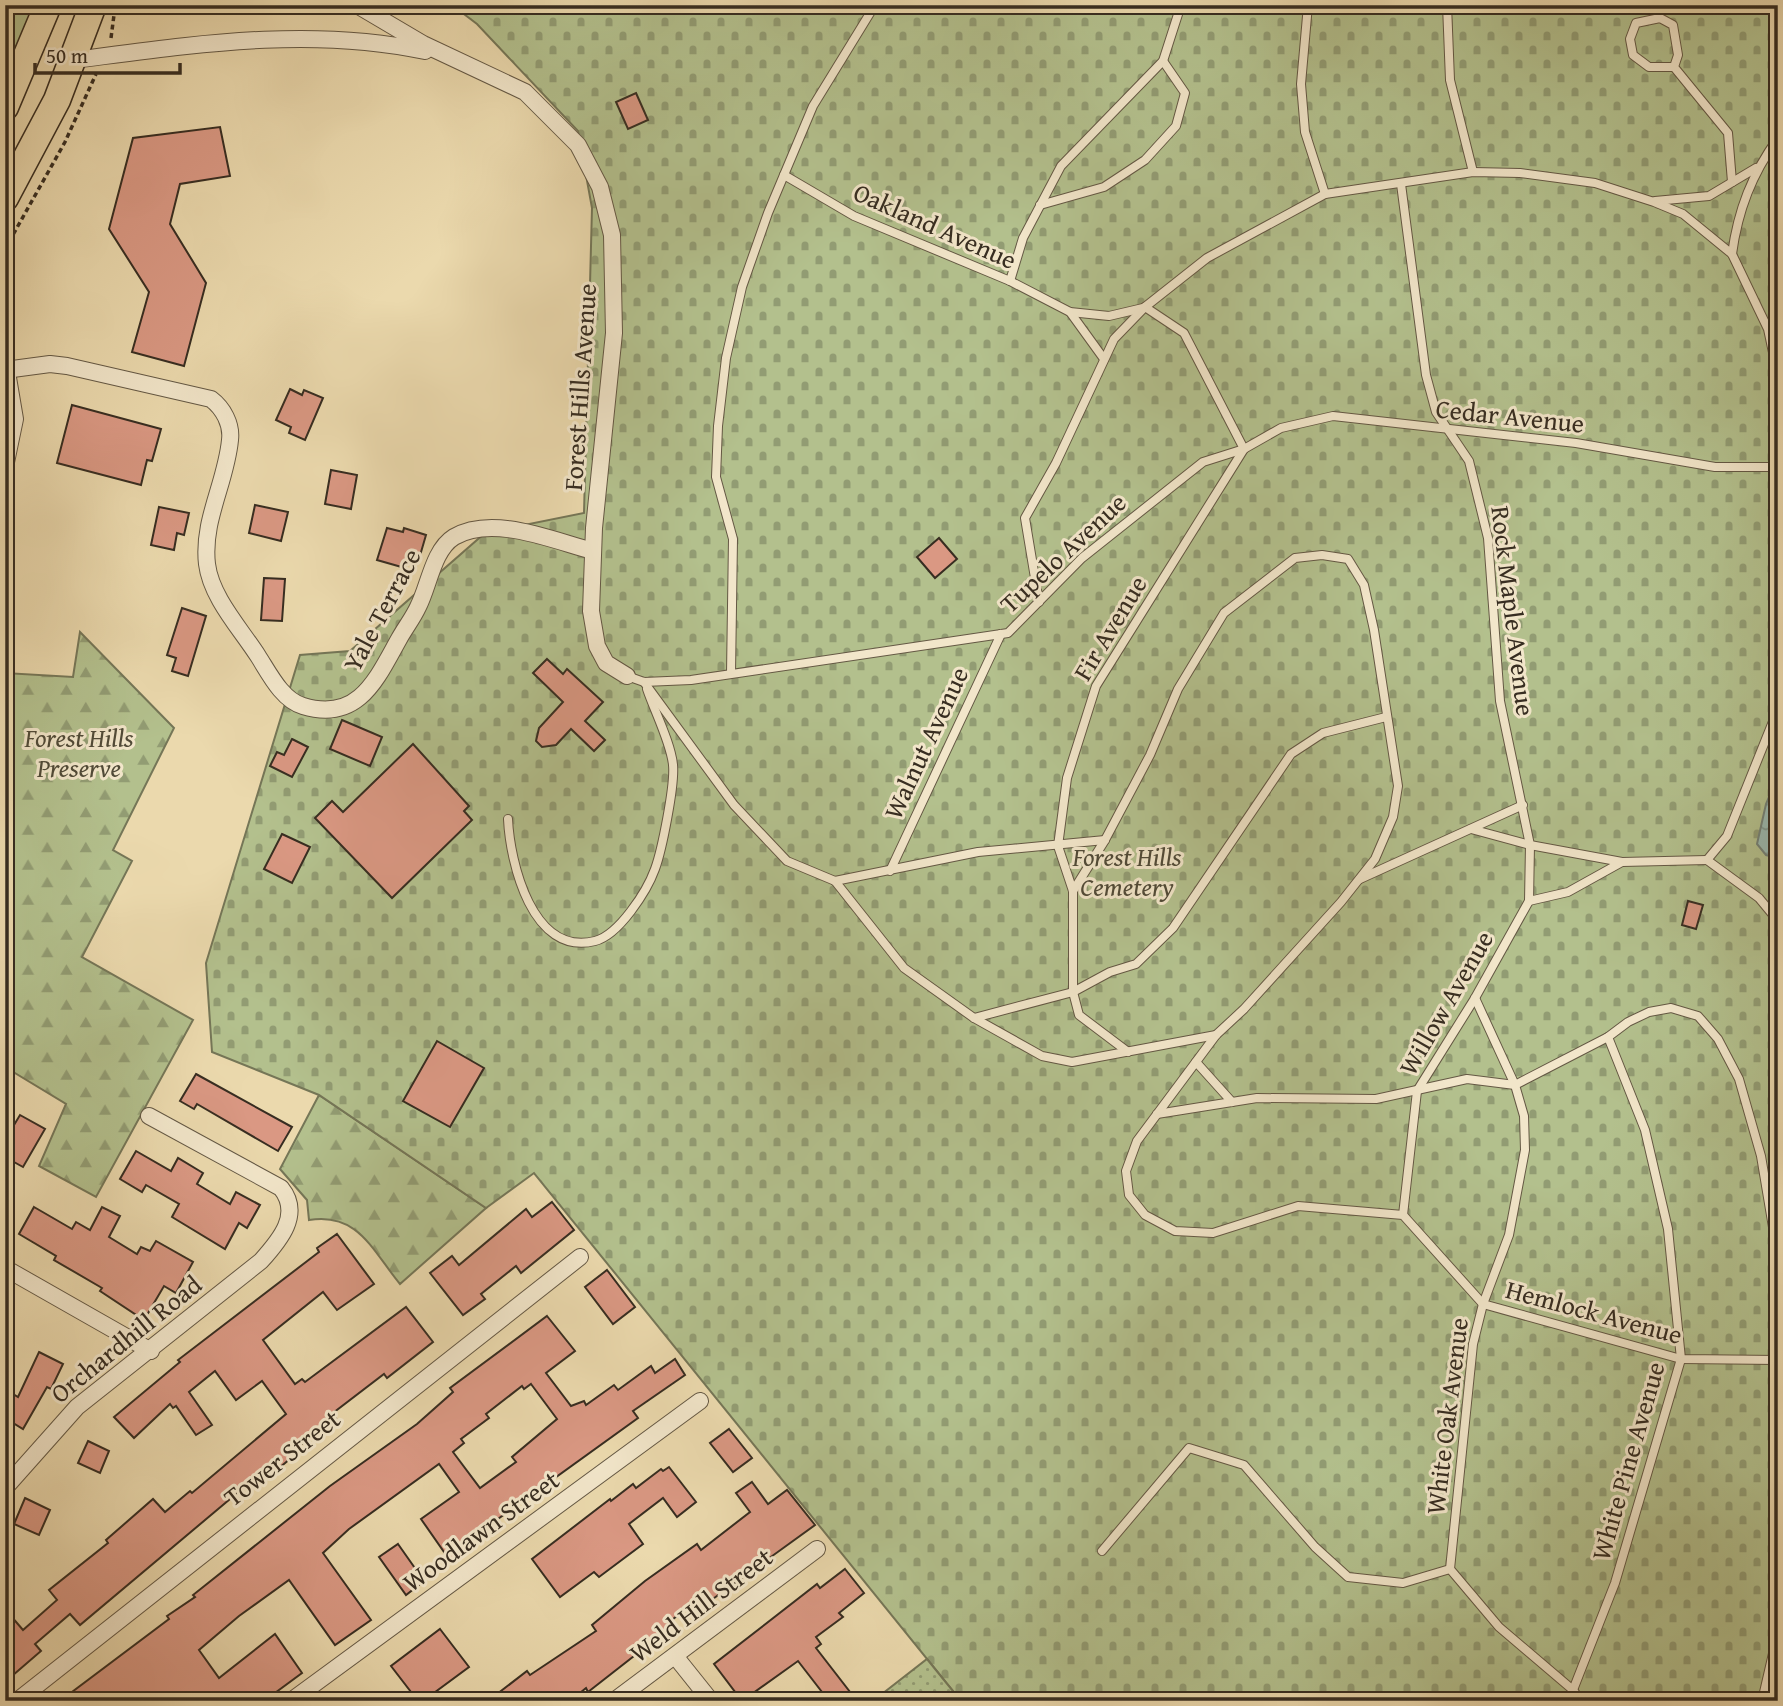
<svg xmlns="http://www.w3.org/2000/svg" width="1783" height="1706" font-family="'Gentium Book Plus',serif">
<defs>
<pattern id="forest-firs" width="22" height="20" patternUnits="userSpaceOnUse" patternTransform="scale(1.75)"><rect width="22" height="20" fill="#b3c08d"/><path d="M5 1l3.5 6h-7zM16 11l3.5 6h-7z" fill="#929c73"/></pattern>
<pattern id="cemetery-stones" width="16" height="16" patternUnits="userSpaceOnUse" patternTransform="scale(1.75)"><rect width="16" height="16" fill="#b3c08d"/><path d="M2 7V4a2 2 0 0 1 4 0v3zM10 15v-3a2 2 0 0 1 4 0v3z" fill="#929c73"/></pattern>
<pattern id="park-tufts" width="24" height="20" patternUnits="userSpaceOnUse" patternTransform="scale(1.75)"><rect width="24" height="20" fill="#b3c08d"/><path d="M3 7l-1-3M5 7V3M7 7l1-3M15 17l-1-3M17 17v-4M19 17l1-3" fill="none" stroke="#929c73"/></pattern>
<pattern id="garden-dots" width="8" height="8" patternUnits="userSpaceOnUse" patternTransform="scale(1.75)"><rect width="8" height="8" fill="#b3c08d"/><path d="M2 2h.1M6 6h.1" fill="none" stroke="#929c73" stroke-width="1.8" stroke-linecap="round"/></pattern>
<pattern id="water-ripples" width="26" height="14" patternUnits="userSpaceOnUse" patternTransform="scale(1.75)"><rect width="26" height="14" fill="#99b9b0"/><path d="M2 4q2-2 4 0t4 0M15 11q2-2 4 0t4 0" fill="none" stroke="#7e978f"/></pattern>
</defs>
<rect width="100%" height="100%" fill="#ebd9ad"/>
<filter id="stains"><feTurbulence type="fractalNoise" baseFrequency=".00286" numOctaves="4"/><feColorMatrix values="0 0 0 0 .2 0 0 0 0 .09 0 0 0 0 .02 0 0 0 .5 -.17"/></filter>
<radialGradient id="worn" r=".72"><stop offset=".6" stop-color="#630" stop-opacity="0"/><stop offset="1" stop-color="#630" stop-opacity=".3"/></radialGradient>
<g fill="url(#forest-firs)" stroke="#757657" stroke-width="2">
<polygon points="80,632 174,728 113,850 132,861 82,957 193,1020 96,1197 39,1166 66,1104 5,1067 5,673 73,677"/>
<path d="M319 1095 486 1208 400 1284C372 1250 358 1212 309 1220L307 1200 280 1169Z"/>
</g>
<polygon fill="url(#cemetery-stones)" stroke="#757657" stroke-width="2" points="452,5 1778,5 1778,1701 961,1701 534,1173 486,1208 319,1095 212,1052 206,963 300,655 350,651 485,533 584,513 592,208 578,131 477,24"/>
<polygon fill="url(#park-tufts)" stroke="#757657" stroke-width="2" points="5,5 36,5 5,81"/>
<polygon fill="url(#garden-dots)" stroke="#757657" stroke-width="2" points="927,1659 961,1701 873,1701"/>
<polygon fill="url(#water-ripples)" stroke="#728177" stroke-width="2" points="1778,776 1778,858 1766,855 1757,844 1766,804"/>
<g fill="#da9883" stroke="#372d21" stroke-width="2" fill-rule="evenodd">
<polygon points="636,93 648,120 628,129 616,102"/>
<polygon points="220,127 230,176 180,184 170,224 206,283 184,366 132,352 149,292 109,229 133,138"/>
<polygon points="290,389 302,395 304,390 323,398 305,440 289,433 291,427 276,420"/>
<polygon points="72,405 161,429 152,461 147,460 141,485 57,463"/>
<polygon points="331,470 357,475 351,509 325,504"/>
<polygon points="255,505 288,512 281,541 249,533"/>
<polygon points="159,507 189,513 184,535 177,533 174,550 151,545"/>
<polygon points="387,528 403,532 404,528 426,535 419,559 409,556 405,568 377,560"/>
<polygon points="939,538 957,559 935,578 917,557"/>
<polygon points="264,578 285,579 282,621 261,620"/>
<polygon points="182,608 206,616 188,676 172,671 176,658 167,655"/>
<polygon points="547,659 563,674 567,669 603,702 585,721 605,740 594,751 571,729 556,745 542,747 536,741 539,728 563,702 533,673"/>
<polygon points="342,720 382,737 370,766 330,749"/>
<polygon points="292,739 308,747 292,777 270,766 277,752 284,755"/>
<polygon points="413,744 469,806 464,811 472,820 392,898 315,818 332,801 343,812"/>
<polygon points="282,834 310,847 292,883 264,869"/>
<polygon points="1688,901 1703,905 1696,929 1682,925"/>
<polygon points="437,1041 484,1068 450,1127 403,1101"/>
<polygon points="196,1074 292,1127 278,1151 197,1104 194,1109 180,1101"/>
<polygon points="20,1115 45,1129 23,1167 5,1157 5,1140"/>
<polygon points="136,1151 171,1171 178,1158 203,1173 197,1184 230,1204 236,1192 260,1205 247,1228 239,1223 225,1249 172,1217 179,1204 146,1185 142,1192 120,1179"/>
<polygon points="552,1202 574,1230 521,1273 516,1266 481,1294 485,1299 463,1315 430,1273 452,1256 459,1265 526,1209 532,1217"/>
<polygon points="34,1207 72,1229 76,1222 90,1230 102,1207 120,1216 109,1237 137,1254 141,1247 150,1251 156,1241 193,1262 176,1293 164,1286 144,1320 100,1291 102,1288 54,1260 56,1256 19,1234"/>
<polygon points="337,1234 374,1284 337,1310 323,1292 263,1340 295,1384 302,1379 305,1382 406,1307 433,1342 387,1378 384,1374 333,1413 336,1418 294,1450 297,1453 278,1469 275,1464 236,1494 80,1625 70,1614 35,1644 41,1651 5,1682 5,1609 23,1630 57,1600 49,1590 108,1543 106,1540 153,1499 165,1512 190,1491 192,1493 286,1414 262,1381 236,1400 215,1371 189,1392 212,1425 196,1435 176,1406 173,1408 170,1404 134,1438 114,1417 180,1362 178,1360 319,1252 317,1248"/>
<polygon points="607,1270 635,1307 613,1324 585,1287"/>
<path d="M547 1316 575 1351 546 1373 571 1406 584 1401 586 1405 614 1385 618 1390 651 1366 655 1373 675 1359 685 1375 633 1411 638 1418 491 1524 493 1527 451 1562 421 1519 459 1492 439 1464 349 1529 323 1553 371 1620 335 1645 289 1580 239 1616 199 1650 219 1678 275 1634 302 1673 264 1701H60L169 1619 167 1616 195 1597 193 1595 330 1486 417 1424 453 1392 450 1388ZM531 1384 557 1419 512 1457 516 1462 480 1488 453 1452 464 1443 461 1439 489 1418 486 1414 522 1386 524 1389Z"/>
<polygon points="39,1352 63,1364 51,1389 47,1387 23,1429 5,1418 5,1389 18,1397"/>
<polygon points="729,1429 752,1458 733,1472 710,1443"/>
<polygon points="88,1441 109,1451 100,1473 78,1463"/>
<polygon points="669,1467 696,1502 677,1517 663,1498 629,1524 643,1544 599,1577 594,1572 560,1597 532,1559 610,1499 611,1501 633,1484 636,1488 661,1469 663,1471"/>
<polygon points="752,1482 768,1504 787,1490 815,1525 710,1601 704,1595 668,1623 671,1627 588,1692 586,1688 570,1701 488,1701 527,1671 530,1675 596,1631 592,1625 645,1581 697,1544 701,1550 750,1512 736,1493"/>
<polygon points="25,1498 50,1510 39,1535 14,1524"/>
<polygon points="398,1544 424,1581 406,1595 379,1557"/>
<polygon points="845,1569 864,1593 839,1613 843,1617 816,1637 821,1644 816,1648 857,1701 829,1701 798,1661 742,1701 714,1664 817,1584 820,1588"/>
<polygon points="440,1629 469,1667 423,1701 418,1701 391,1666"/>
</g>
<g fill="none" stroke-linecap="round" stroke-linejoin="round">
<defs>
<g id="service">
<polyline points="1308,5 1301,84 1305,132 1325,194"/>
<polyline points="1447,5 1450,80 1473,172"/>
<polyline points="1674,67 1678,55 1673,25 1660,18 1636,23 1630,39 1633,55 1649,67 1674,67 1728,133 1732,182"/>
<polyline points="784,175 854,216 1010,281 1070,312 1109,316 1143,308"/>
<polyline points="1401,184 1426,375 1436,412 1469,461 1488,538 1500,701 1530,845 1529,901 1475,998 1417,1091 1403,1215"/>
<polyline points="1655,201 1709,196 1756,168"/>
<polyline points="1040,205 1104,187 1145,160 1176,126 1185,93 1163,61"/>
<path d="M1732 254C1738 210 1752 174 1778 138"/>
<polyline points="1010,281 1023,238 1061,166 1163,61 1181,5"/>
<polyline points="1145,307 1184,333 1244,449"/>
<polyline points="1070,312 1104,359"/>
<polyline points="1039,602 1025,518 1056,463 1114,339 1145,307 1207,258 1325,194 1473,172 1520,173 1595,183 1654,202 1683,214 1732,254 1768,329 1778,376"/>
<polyline points="731,673 733,539 716,477 718,426 726,358 742,287 768,213 813,106 875,5"/>
<polyline points="627,676 644,682 691,680 1008,633 1082,558 1203,462 1244,449 1281,428 1333,416 1576,443 1715,467 1778,467"/>
<polyline points="644,682 734,805 787,861 835,881 904,968 974,1018 1042,1056 1072,1062 1216,1035"/>
<path d="M508 819C510 862 532 957 595 941 619 935 647 891 655 869 662 850 675 785 673 765 671 743 654 710 647 689"/>
<polyline points="1471,829 1530,845 1622,862"/>
<polyline points="1707,860 1727,836 1778,709"/>
<polyline points="1707,860 1759,898 1778,921"/>
<polyline points="890,871 1001,634"/>
<polyline points="1360,879 1523,805"/>
<polyline points="835,881 978,852 1105,840"/>
<polyline points="1073,891 1105,840 1150,755 1178,689 1224,613 1295,558 1322,555 1348,559 1364,585 1374,630 1398,786 1393,817 1375,859 1341,902 1244,1009 1216,1035 1137,1141 1126,1171 1129,1195 1145,1215 1175,1231 1213,1233 1298,1206 1403,1215 1483,1304"/>
<polyline points="1529,901 1568,892 1622,862 1707,860"/>
<polyline points="1475,998 1515,1085 1524,1116 1525,1150 1509,1235 1483,1304 1473,1344 1450,1569 1499,1627 1573,1690 1581,1701"/>
<polyline points="974,1018 1073,992 1110,972 1136,964 1173,928 1291,754 1323,733 1386,717"/>
<polyline points="1128,1052 1079,1015 1073,992 1073,891 1058,846 1067,778 1096,686 1244,449"/>
<polyline points="1196,1062 1232,1102"/>
<polyline points="1157,1114 1257,1098 1376,1099 1467,1079 1515,1085 1608,1037 1628,1022 1649,1012 1671,1008 1698,1016 1718,1039 1739,1079 1761,1156 1777,1251 1778,1291"/>
<polyline points="1483,1304 1681,1359 1778,1360"/>
<polyline points="1102,1551 1189,1448 1244,1465 1315,1547 1348,1577 1403,1583 1450,1569"/>
<polyline points="1573,1690 1615,1583 1681,1359 1668,1229 1645,1130 1608,1037"/>
<polyline points="1762,1701 1778,1632"/>
</g>
<g id="minor">
<polyline points="357,5 423,44 525,92 578,145 600,187 612,235 614,333 594,528 591,611 597,646 606,663 627,676"/>
<path d="M74 60C191 45 308 26 425 51"/>
<polyline points="5,360 15,419 5,467"/>
<path d="M5 370 50 364 67 366 211 399C223 408 232 424 230 440 226 483 202 520 207 564 211 597 240 628 258 656 269 673 282 700 303 706 359 723 377 678 399 639 405 628 413 618 418 607 429 586 433 550 454 537 493 514 554 541 593 551"/>
<polyline points="5,1268 151,1351"/>
<path d="M5 1488 77 1407 261 1261C280 1240 302 1214 281 1188L149 1116"/>
<polyline points="675,1656 711,1701"/>
<polyline points="17,1701 580,1257"/>
<polyline points="291,1701 700,1401"/>
<polyline points="614,1701 817,1549"/>
</g>
<g id="trunk">
<polyline points="5,107 48,5"/>
<polyline points="5,198 57,100 93,5"/>
</g>
</defs>
<use href="#service" stroke="#645844" stroke-width="10"/>
<use href="#minor" stroke="#645844" stroke-width="18"/>
<use href="#trunk" stroke="#372d21" stroke-width="29"/>
<g stroke="#372d21" stroke-width="3.5" stroke-dasharray="5 3.5" stroke-linecap="butt">
<polyline points="111,38 114,15"/>
<polyline points="5,232 14,218"/>
<polyline points="5,249 65,142 96,74"/>
</g>
<use href="#service" stroke="#f2e6ca" stroke-width="8"/>
<use href="#minor" stroke="#f2e6ca" stroke-width="16"/>
<use href="#trunk" stroke="#ebd9ad" stroke-width="26"/>
</g>
<g text-anchor="middle" stroke-width="6" stroke-linejoin="round" paint-order="stroke">
<g font-size="26" fill="#372d21" stroke="#f2e6ca">
<text transform="translate(935 226) rotate(24)" y="9">Oakland Avenue</text>
<text transform="translate(580 387) rotate(-86)" y="9">Forest Hills Avenue</text>
<text transform="translate(1510 416) rotate(6)" y="9">Cedar Avenue</text>
<text transform="translate(1063 553) rotate(-43)" y="9">Tupelo Avenue</text>
<text transform="translate(382 610) rotate(-62)" y="9">Yale Terrace</text>
<text transform="translate(1513 611) rotate(83)" y="9">Rock Maple Avenue</text>
<text transform="translate(1110 628) rotate(-59)" y="9">Fir Avenue</text>
<text transform="translate(926 743) rotate(-65)" y="9">Walnut Avenue</text>
<text transform="translate(1446 1003) rotate(-60)" y="9">Willow Avenue</text>
<text transform="translate(1594 1312) rotate(15)" y="9">Hemlock Avenue</text>
<text transform="translate(126 1339) rotate(-39)" y="9">Orchardhill Road</text>
<text transform="translate(1447 1416) rotate(-83)" y="9">White Oak Avenue</text>
<text transform="translate(282 1458) rotate(-38)" y="9">Tower Street</text>
<text transform="translate(1628 1461) rotate(-74)" y="9">White Pine Avenue</text>
<text transform="translate(481 1531) rotate(-36)" y="9">Woodlawn Street</text>
<text transform="translate(701 1605) rotate(-37)" y="9">Weld Hill Street</text>
</g>
<g font-size="26" font-style="italic" fill="#504a37" stroke="#f2e6ca">
<text x="79" y="747">Forest Hills<tspan x="79" dy="30">Preserve</tspan></text>
<text x="1127" y="866">Forest Hills<tspan x="1127" dy="30">Cemetery</tspan></text>
</g>
</g>
<rect width="1783" height="1706" fill="none" stroke="#ebd9ad" stroke-width="28"/>
<rect x="7" y="7" width="1769" height="1692" fill="none" stroke="#372d21" stroke-width="3.5"/>
<rect x="14" y="14" width="1755" height="1678" fill="none" stroke="#372d21" stroke-width="2"/>
<path d="M35 63v10h145v-10" fill="none" stroke="#372d21" stroke-width="3.5"/>
<text x="46" y="63" font-size="21" fill="#372d21" stroke="#f2e6ca" stroke-width="5" paint-order="stroke">50 m</text>
<rect width="100%" height="100%" filter="url(#stains)"/>
<rect width="100%" height="100%" fill="url(#worn)"/>
</svg>
